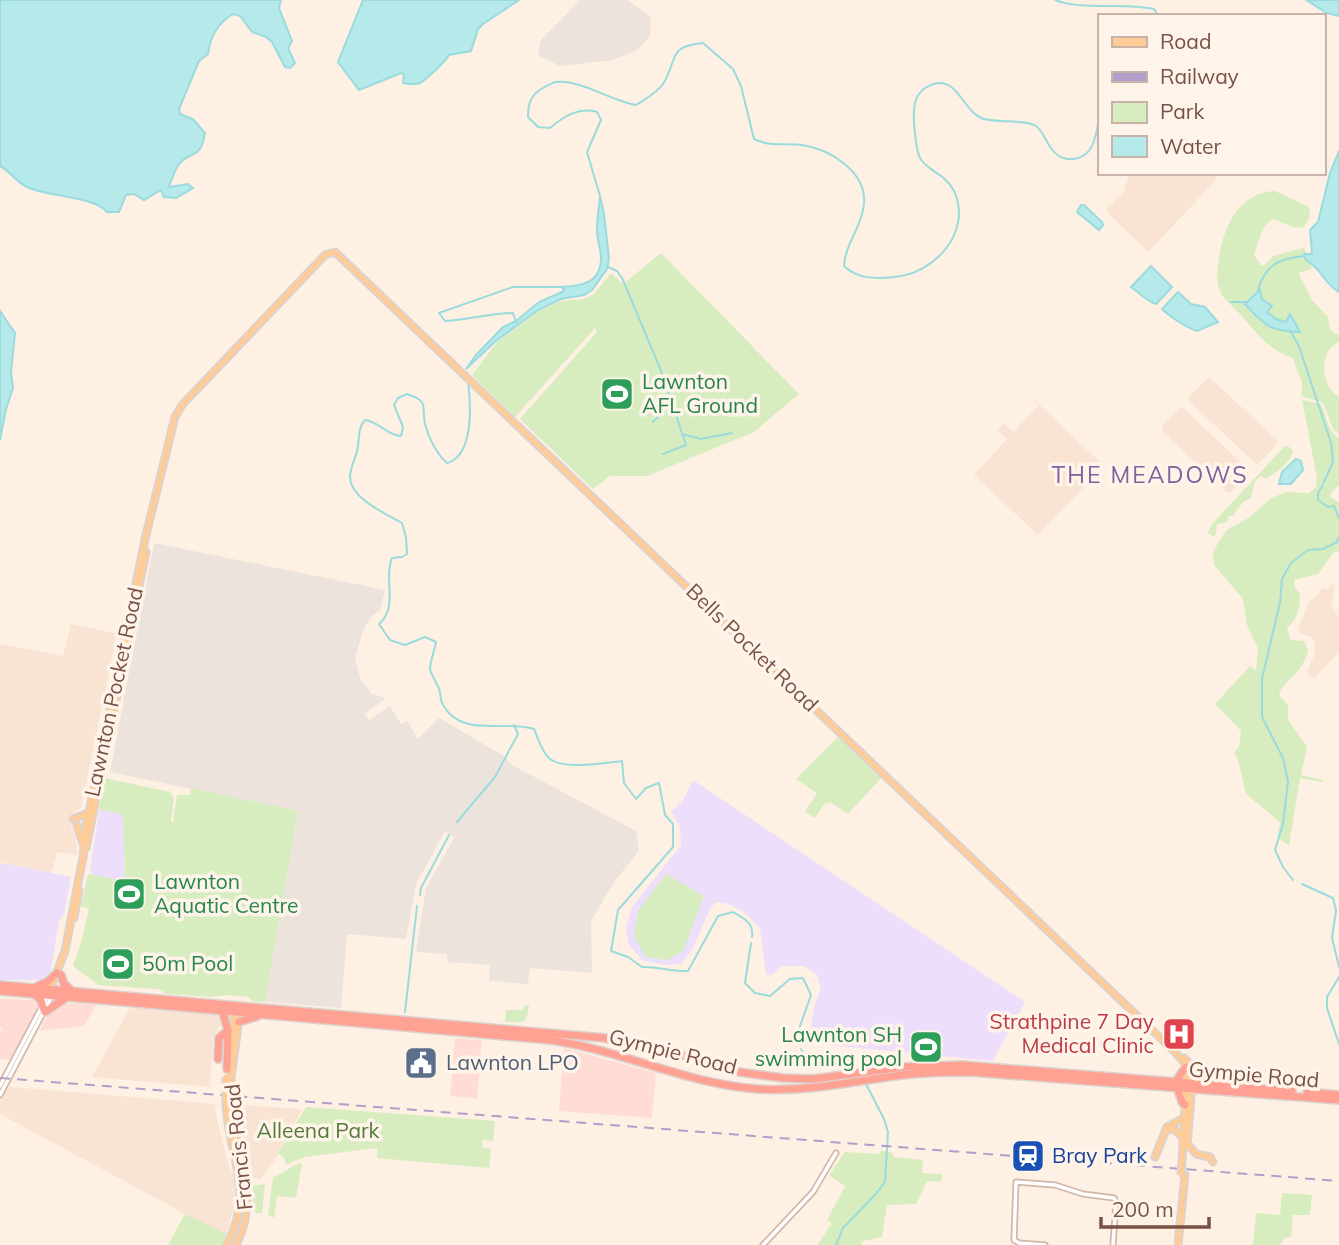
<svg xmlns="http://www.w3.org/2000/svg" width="1339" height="1245" font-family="Mulish,sans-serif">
<rect width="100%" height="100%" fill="#fef0e2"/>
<g fill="#f9e3d3">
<polygon points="1129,173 1216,173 1217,179 1148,252 1108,213 1107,208 1124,192"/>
<polygon points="1209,377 1277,440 1277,444 1258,464 1256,464 1189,401 1189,397"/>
<polygon points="1028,394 1104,466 1038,535 974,475 1007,439 997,430 1004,423 1014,432 1038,406"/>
<polygon points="1179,408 1183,408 1249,470 1248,474 1231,492 1227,492 1162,431 1162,426"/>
<polygon points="1332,582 1335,586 1331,603 1339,620 1339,651 1314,679 1307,672 1314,656 1315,645 1312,637 1299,633 1299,626 1309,602 1318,596 1322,588 1328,589"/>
<polygon points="71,624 117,634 81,808 73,813 71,828 74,830 78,855 57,852 51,873 0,862 0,644 63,656"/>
<polygon points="130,1008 208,1013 219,1016 221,1024 213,1038 210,1087 92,1077"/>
<polygon points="9,1087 215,1104 217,1120 229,1167 234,1175 237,1193 227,1234 202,1223 0,1114 0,1102"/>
<polygon points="237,1105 302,1109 274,1161 260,1180 252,1177 238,1120"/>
</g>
<g fill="#ffddd5">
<polygon points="0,999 33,1000 38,1006 11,1058 8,1060 0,1059 0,1033 3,1028 0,1027"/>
<polygon points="77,1003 97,1004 84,1026 39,1031 49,1014 63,1004"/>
<polygon points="455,1038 482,1040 477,1099 450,1096"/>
<polygon points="564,1048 656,1073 652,1118 559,1111"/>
</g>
<g fill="#ede3dd">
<polygon points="580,0 628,0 651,18 650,36 636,51 612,60 560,66 538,55 541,40"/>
<polygon points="154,543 385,590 380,610 371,617 363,631 355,658 360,678 372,694 386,698 364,714 369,720 390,706 401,724 407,721 418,739 439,718 504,756 512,765 636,831 639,851 614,882 591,921 592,973 530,968 528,984 489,981 490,965 447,962 447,954 416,952 426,888 454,838 445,831 416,884 406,939 347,934 341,1008 265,1002 298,811 110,772"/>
</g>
<g fill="#eddffb">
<polygon points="693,780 1025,1002 995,1057 992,1061 818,1044 811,1026 814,1007 821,988 817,975 804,966 781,966 773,974 766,975 760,928 744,912 728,904 716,902 710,909 692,950 681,964 668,965 643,961 629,945 626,927 632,907 681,845 680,827 671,812 683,800"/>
<polygon points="99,810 123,814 125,881 93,875 90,871"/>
<polygon points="3,863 71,877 64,915 59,921 51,971 41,980 0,980 0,865"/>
</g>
<g fill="#d7edbf">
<path d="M1275 191 1309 207 1310 216 1304 227 1296 228 1273 219C1261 226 1259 242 1254 255L1261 265H1265L1273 256 1304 248 1312 266 1311 269 1299 273 1300 277 1312 300 1328 317 1330 330 1339 335V342C1319 349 1320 388 1339 396V435C1329 427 1329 413 1322 402L1301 396C1305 373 1296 377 1294 359 1264 347 1257 332 1237 311 1231 304 1224 300 1220 291 1216 282 1217 269 1219 259 1223 227 1239 192 1275 191Z"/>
<polygon points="661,253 799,394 754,432 647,476 610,476 593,489 520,419 597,332 595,328 515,417 472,375 498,341 539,311 561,301 584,299 594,294 611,273 623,284"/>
<path d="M1302 400 1321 404C1327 415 1327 432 1339 438V485L1330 494 1331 498 1339 502V551L1334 552 1318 574 1294 580 1295 588 1300 594C1300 608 1298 618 1287 628L1291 640 1304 641 1308 650C1302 675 1286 677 1279 695L1288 705V720L1307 747 1301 775 1323 780V782L1300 778 1289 845 1277 838 1280 822 1246 794 1238 760 1234 753 1239 747 1241 731 1215 704 1250 666 1256 671 1258 649 1247 625 1243 599 1214 565 1213 553 1219 541 1227 530 1247 519 1271 498 1287 492 1309 493 1316 487 1317 478Z"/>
<path d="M1285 446H1288L1293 451C1290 464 1275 473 1266 479L1261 476C1251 483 1255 488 1251 498L1243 502 1233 516H1229L1227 522 1217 524 1216 533 1214 537 1208 533 1212 524Z"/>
<polygon points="838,737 881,778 848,814 830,802 824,804 815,818 805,812 817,793 796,779"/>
<polygon points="105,778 170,792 174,798 171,822 173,822 177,795 190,795 191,788 298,811 265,1002 252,1001 249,997 228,995 213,997 167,994 158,989 98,985 73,966 80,946 89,909 81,906 88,874 125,881 123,814 99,810"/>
<polygon points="666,874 704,896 683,951 668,960 645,957 634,935 638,911"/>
<polygon points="529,1005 527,1017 523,1022 505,1022 506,1010 522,1010 524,1006"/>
<polygon points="306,1107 495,1121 493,1141 482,1140 482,1147 491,1149 489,1168 377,1158 377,1148 305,1157 285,1165 285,1159 278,1153"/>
<polygon points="881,1151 891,1152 894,1157 923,1160 922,1173 942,1174 941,1182 927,1181 916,1204 887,1205 882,1237 863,1241 861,1245 817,1245 832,1223 827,1220 845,1186 829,1175 845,1152 878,1154"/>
<polygon points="299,1163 302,1164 296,1198 277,1196 274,1218 268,1215 273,1178"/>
<polygon points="265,1184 262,1213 256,1213 253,1210 253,1186"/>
<polygon points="1282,1193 1312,1195 1310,1215 1293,1215 1291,1237 1285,1238 1280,1245 1253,1245 1256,1213 1280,1215"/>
<polygon points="185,1214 227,1234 224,1245 168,1245"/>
</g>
<g fill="#b5e9ea" stroke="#9adbdd" stroke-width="2">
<path d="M0 0H281L279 8 292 41 288 48 295 63 290 68 285 67 272 42 266 37 252 32 240 16 233 14C218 23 210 37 208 54L199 61 179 109 180 114 193 119 205 133C201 160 191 150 179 164 174 171 172 179 169 187L188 184 193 188 176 198 164 197 161 190 144 200 134 194 126 195 119 212H107C94 196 47 197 27 187 16 182 11 172 0 166Z"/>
<path d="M363 0H519L483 24 478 29 471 51 449 55C446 61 426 80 420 83 415 85 408 84 403 83L404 74 401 73 359 90 338 62Z"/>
<polygon points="1306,0 1339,0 1339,16 1327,13"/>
<path d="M1339 151V292C1323 283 1323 270 1306 260L1304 254H1311L1312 252 1310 230 1318 222 1330 173Z"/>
<path d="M600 196 604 214 609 258 607 269 592 290 584 295 561 299 538 310 497 340 466 369 476 355 503 327 516 321 539 302 564 291V289L561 287C580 286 601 284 601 258 601 249 597 240 597 230 597 219 599 208 600 196Z"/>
<polygon points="1081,205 1084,205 1102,222 1103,225 1099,230 1077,212"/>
<path d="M1151 266 1172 287 1156 304C1146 301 1140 293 1131 287Z"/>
<path d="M1260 290 1262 299 1272 306 1267 312 1276 319 1286 322 1290 314 1300 332C1270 331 1265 326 1245 304Z"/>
<path d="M1178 292 1191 304 1205 307 1218 322 1197 331C1187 328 1169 316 1162 309Z"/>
<polygon points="0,311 15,333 11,372 13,388 6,409 0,440"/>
<polygon points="1296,459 1301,461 1303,470 1291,484 1279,484 1282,472"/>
<polygon points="120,950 129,956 117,980 106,974"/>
</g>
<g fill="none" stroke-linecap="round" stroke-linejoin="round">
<g stroke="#9adbdd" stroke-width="2">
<path d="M1055 0C1084 11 1123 2 1154 9L1158 16"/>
<path d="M600 196 587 152 601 120 597 112C579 107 564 116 550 128L538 127 528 117C528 105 530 96 541 89 545 87 551 83 556 82 579 79 612 101 636 105 645 99 657 93 663 84 678 60 667 46 703 43L733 69 741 86 754 139C770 147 785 143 802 145 830 149 867 172 864 204 862 227 845 244 844 266 857 279 876 279 894 277 934 274 973 232 954 191 944 172 928 172 920 158 916 151 913 119 914 111 914 102 918 93 925 88 957 68 961 112 984 119 998 123 1025 119 1036 126 1043 131 1046 142 1051 148 1055 154 1062 159 1068 159 1093 160 1096 138 1099 118"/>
<polyline points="608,267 617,271 622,278 662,373"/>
<path d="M1258 291C1264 266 1279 258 1304 256"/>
<polyline points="1231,302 1247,302"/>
<path d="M516 322 513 313C490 313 468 320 445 321L439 313 513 287H561"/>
<polyline points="1291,332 1299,346 1331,443 1333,462 1324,482"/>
<path d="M468 382C471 404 474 456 447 463 436 453 429 438 425 424 421 405 430 402 407 394L398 398 394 405 403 427 401 436C386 435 382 423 365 420 357 429 360 440 357 451 355 459 350 469 350 477 350 498 386 514 402 523L406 537 407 554 402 557 392 558C383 579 399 607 379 624L390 640 405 645 425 637 436 642C435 649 430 661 430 669 431 675 437 683 439 689 441 694 440 700 443 705 462 739 506 719 534 729 538 738 542 753 550 759 565 770 604 763 622 761L624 783 636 799 646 788 659 783 665 815 673 824V847L618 910 611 951 628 957 642 967C658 966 671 972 688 971L718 916 733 912C744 918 754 923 752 937"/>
<polyline points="653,422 662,413"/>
<polyline points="682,434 701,439 732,433"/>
<polyline points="663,454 686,445 664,379"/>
<polyline points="1323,485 1318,493 1318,500 1328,507 1334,506 1339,518"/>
<polyline points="457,822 495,777 518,734 514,725"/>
<polyline points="1293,880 1283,867 1275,850 1283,824 1288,781 1283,758 1262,717 1262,679 1280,602 1282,579 1291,563 1308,550 1323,549 1337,542 1339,537"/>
<polyline points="1302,884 1333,898 1336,910 1332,938 1339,967"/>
<polyline points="420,895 421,888 449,835"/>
<polyline points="751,943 745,983 755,993 770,996 790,979 803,978 811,995 799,1029 801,1045"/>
<polyline points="1339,977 1327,997 1327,1008 1339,1044"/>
<polyline points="405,1012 417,906"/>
<polyline points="801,1049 809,1062 826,1067 848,1064 857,1070"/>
<polyline points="836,1245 843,1228 875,1195 885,1182 888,1132 884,1119 866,1084"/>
</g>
<defs>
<g id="minor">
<polyline points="0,1086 48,995"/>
<polyline points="0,1095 52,996"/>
<polyline points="763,1245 813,1192 836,1153"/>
<polyline points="1045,1245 1019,1243 1014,1240 1016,1182 1055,1185 1083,1194 1114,1198 1116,1202 1113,1245"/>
</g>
<g id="major">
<polyline points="73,819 89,813"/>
<polyline points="77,825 83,844"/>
<polyline points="86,848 146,552"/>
<polyline points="83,858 86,826 146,535 175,417 182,405 325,255 335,252 1171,1048 1184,1062 1187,1074 1182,1161"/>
<polyline points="74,918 79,890"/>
<polyline points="49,992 65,951 83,857"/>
<polyline points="230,1050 235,1012"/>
<polyline points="1184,1058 1192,1066 1193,1073 1187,1146"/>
<polyline points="231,1077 239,1019"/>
<path d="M226 1105C230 1162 255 1189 227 1245"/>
<path d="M231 1106C236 1155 261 1197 236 1245"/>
<polyline points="1166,1130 1174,1129 1183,1138"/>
<polyline points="1187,1143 1196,1154 1210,1157 1213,1162"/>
<polyline points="1155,1157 1167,1127 1184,1118"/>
<polyline points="1178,1245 1185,1175"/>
</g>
<g id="highway">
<polyline points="61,975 64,984 72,991"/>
<polyline points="0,985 605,1038 655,1047 739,1072 783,1078 813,1079 904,1067 962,1065 1292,1091"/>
<polyline points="38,986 47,982 57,973"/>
<path d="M0 991 550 1040C621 1050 686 1084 758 1089 804 1092 849 1082 895 1076 920 1072 945 1072 970 1072L1339 1100"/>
<polyline points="34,994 41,1000 43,1008"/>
<polyline points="222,1010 228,1030 227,1069"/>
<polyline points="45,1012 67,997"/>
<polyline points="239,1022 258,1016"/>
<polyline points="218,1059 219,1038 228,1030"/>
<polyline points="1192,1066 1209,1084"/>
<polyline points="1176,1081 1186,1067"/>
<polyline points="1177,1087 1182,1102 1185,1105"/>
<polyline points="1307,1092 1339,1095"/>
</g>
</defs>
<use href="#minor" stroke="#d3b8aa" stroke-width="7"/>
<use href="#major" stroke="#dcd2cf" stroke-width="9"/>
<use href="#highway" stroke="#dcd2cf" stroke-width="10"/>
<use href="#minor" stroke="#fff" stroke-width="3.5"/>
<use href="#major" stroke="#ffcc98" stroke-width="5"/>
<use href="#highway" stroke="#ffa293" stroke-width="7"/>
<polyline stroke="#b19fc9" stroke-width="2" stroke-dasharray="10 7" stroke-linecap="butt" points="0,1078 1339,1181"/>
<defs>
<g id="major-bridge">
<polyline points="231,1077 231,1106"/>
<polyline points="226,1105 226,1077"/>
<polyline points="1181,1175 1182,1161"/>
</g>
</defs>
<use href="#major-bridge" stroke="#dcd2cf" stroke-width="9" stroke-linecap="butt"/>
<use href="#major-bridge" stroke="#ffcc98" stroke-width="5"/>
</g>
<defs>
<symbol id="stadium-square" viewBox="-11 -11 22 22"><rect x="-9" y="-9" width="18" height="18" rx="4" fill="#2e9e5b" stroke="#fff4ea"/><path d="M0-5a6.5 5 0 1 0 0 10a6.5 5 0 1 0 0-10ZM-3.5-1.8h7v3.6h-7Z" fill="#fff"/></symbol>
<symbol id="hospital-square" viewBox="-11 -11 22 22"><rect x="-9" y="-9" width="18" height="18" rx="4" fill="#e0444e" stroke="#fff4ea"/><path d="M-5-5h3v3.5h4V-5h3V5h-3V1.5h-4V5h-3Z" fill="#fff"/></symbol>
<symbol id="civic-square" viewBox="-11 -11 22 22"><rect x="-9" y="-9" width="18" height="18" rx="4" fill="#5c6f8a" stroke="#fff4ea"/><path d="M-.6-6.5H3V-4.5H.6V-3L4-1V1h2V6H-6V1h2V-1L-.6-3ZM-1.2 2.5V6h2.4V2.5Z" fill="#fff"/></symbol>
<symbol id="station-square" viewBox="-11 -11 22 22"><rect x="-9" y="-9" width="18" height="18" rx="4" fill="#1a4fb4" stroke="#fff4ea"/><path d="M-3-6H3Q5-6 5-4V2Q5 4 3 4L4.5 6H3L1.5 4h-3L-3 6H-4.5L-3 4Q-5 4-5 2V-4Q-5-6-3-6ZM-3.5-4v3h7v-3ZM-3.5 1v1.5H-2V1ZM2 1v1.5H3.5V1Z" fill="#fff"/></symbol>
</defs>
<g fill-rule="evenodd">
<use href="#stadium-square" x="598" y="375" width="38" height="38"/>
<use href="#stadium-square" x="110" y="875" width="38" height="38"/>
<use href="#stadium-square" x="99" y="945" width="38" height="38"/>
<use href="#hospital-square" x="1160" y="1015" width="38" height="38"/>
<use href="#stadium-square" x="907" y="1028" width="38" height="38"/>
<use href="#civic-square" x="402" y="1044" width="38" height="38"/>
<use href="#station-square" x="1009" y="1137" width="38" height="38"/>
</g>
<g text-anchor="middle" stroke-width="7" stroke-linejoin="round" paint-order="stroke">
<g font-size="21" fill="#27864d" stroke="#fff4ea" text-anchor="start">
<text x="642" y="389">Lawnton<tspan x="642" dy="24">AFL Ground</tspan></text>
<text x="154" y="889">Lawnton<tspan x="154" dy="24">Aquatic Centre</tspan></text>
<text x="142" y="971">50m Pool</text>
<text x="902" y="1042" text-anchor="end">Lawnton SH<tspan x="902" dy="24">swimming pool</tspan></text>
</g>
<g font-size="21" fill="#795246" stroke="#fff4ea">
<text transform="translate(752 648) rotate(44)" y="7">Bells Pocket Road</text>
<text transform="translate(114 692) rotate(-78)" y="7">Lawnton Pocket Road</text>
<text transform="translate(673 1052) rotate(14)" y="7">Gympie Road</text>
<text transform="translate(1254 1075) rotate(5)" y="7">Gympie Road</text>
<text transform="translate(239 1147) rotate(-96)" y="7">Francis Road</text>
</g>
<g font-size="21" fill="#be3a42" stroke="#fff4ea" text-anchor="end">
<text x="1154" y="1029">Strathpine 7 Day<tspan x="1154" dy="24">Medical Clinic</tspan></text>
</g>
<g font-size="21" fill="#4e5e75" stroke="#fff4ea" text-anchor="start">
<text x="446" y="1070">Lawnton LPO</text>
</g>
<g font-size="21" fill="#547a3a" stroke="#fff4ea">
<text x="318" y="1138">Alleena Park</text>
</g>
<g font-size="21" fill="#164399" stroke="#fff4ea" text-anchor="start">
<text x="1052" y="1163">Bray Park</text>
</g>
<g font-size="23" letter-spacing="2" fill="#81609d" stroke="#fff4ea">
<text x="1150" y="483">THE MEADOWS</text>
</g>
</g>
<rect x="1098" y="14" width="228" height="161" fill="#fff4ea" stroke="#c9b3a8" stroke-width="2"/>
<rect x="1112" y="37" width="35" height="10" fill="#ffcc98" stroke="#c9b3a8" stroke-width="2"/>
<text x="1160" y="49" font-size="21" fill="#795246">Road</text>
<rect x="1112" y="72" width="35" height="10" fill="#b19fc9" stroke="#c9b3a8" stroke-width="2"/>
<text x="1160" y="84" font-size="21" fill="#795246">Railway</text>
<rect x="1112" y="102" width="35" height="21" fill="#d7edbf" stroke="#c9b3a8" stroke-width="2"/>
<text x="1160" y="119" font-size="21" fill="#795246">Park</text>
<rect x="1112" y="136" width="35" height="21" fill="#b5e9ea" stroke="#c9b3a8" stroke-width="2"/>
<text x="1160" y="154" font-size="21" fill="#795246">Water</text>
<path d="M1101 1217v10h108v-10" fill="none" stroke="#795246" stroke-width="3.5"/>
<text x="1112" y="1217" font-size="21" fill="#795246" stroke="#fff4ea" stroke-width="5" paint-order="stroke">200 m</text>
</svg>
